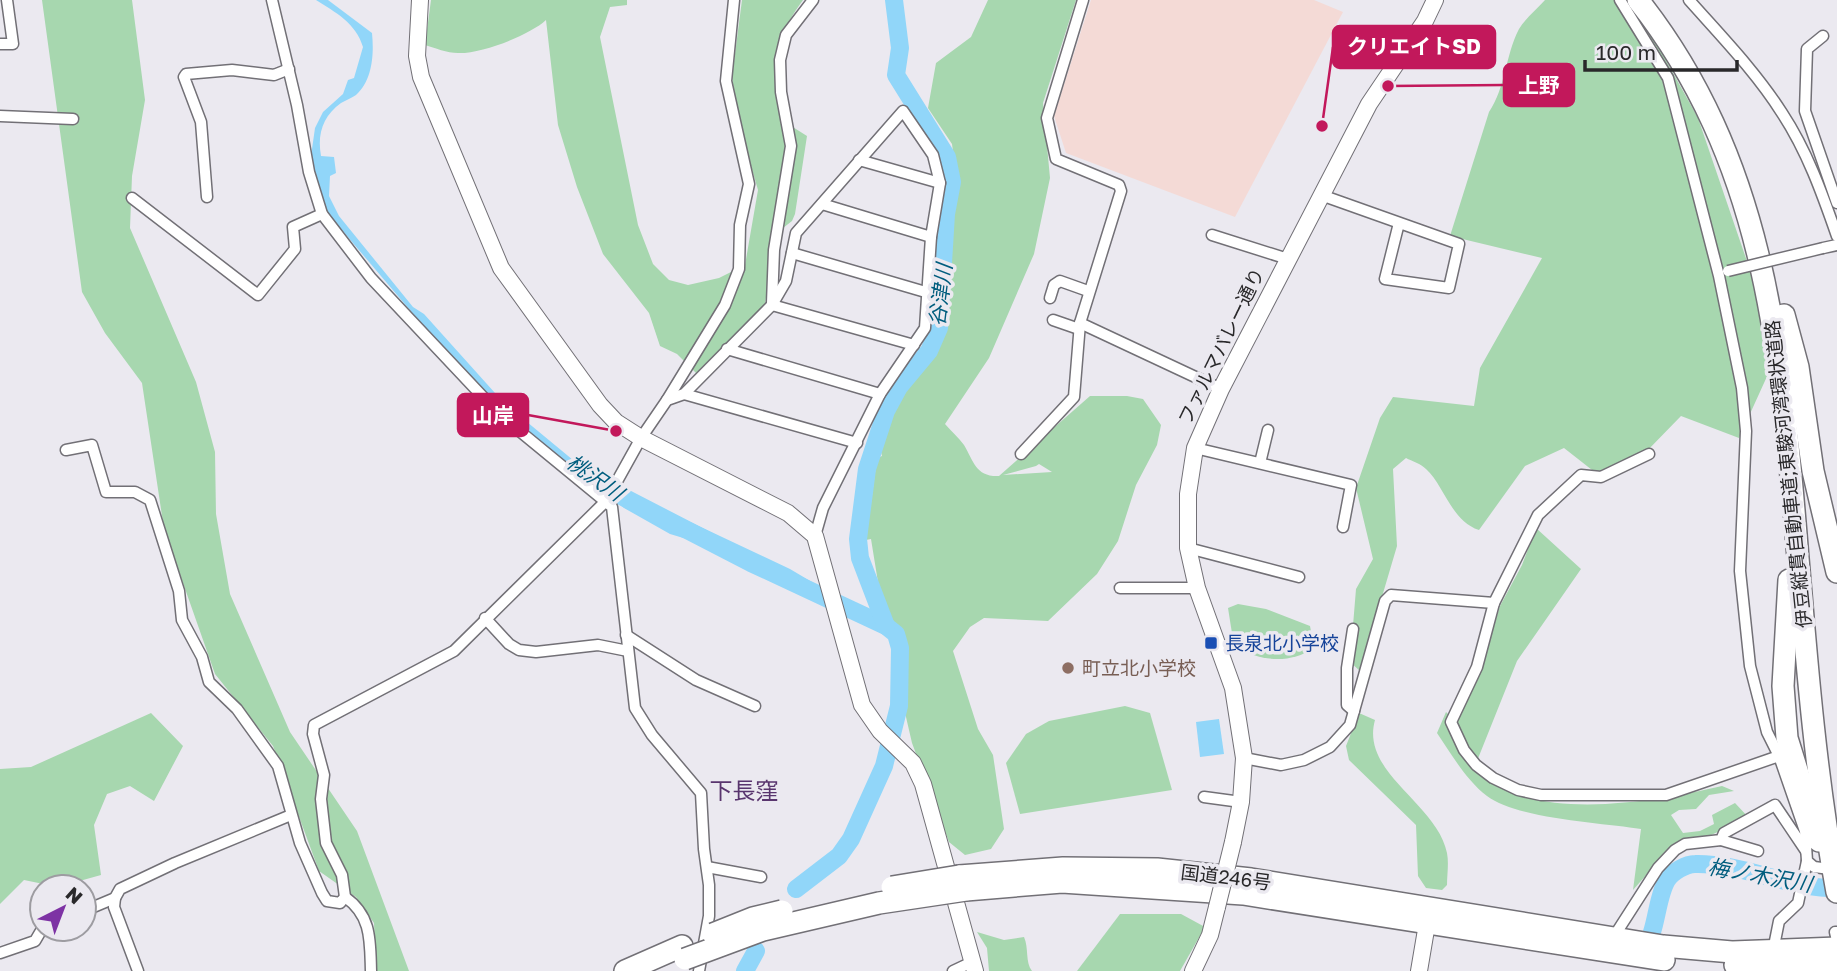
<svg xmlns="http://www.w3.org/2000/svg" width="1837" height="971" font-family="'Golos Text','Noto Sans JP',sans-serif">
<rect width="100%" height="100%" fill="#ebe9f0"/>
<polygon fill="#f4dad6" points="1091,0 1314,0 1343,12 1235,217 1066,153 1054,116"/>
<g fill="#a7d7af" fill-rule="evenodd">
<polygon points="42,0 132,0 145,100 132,176 130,228 196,382 215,452 216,514 230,594 290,732 357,831 409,971 376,971 374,923 356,897 319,871 273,746 215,674 164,529 142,383 105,333 82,292"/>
<path d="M431 0H627V5L610 7 600 37 638 225 653 264 669 280 688 285 719 278 745 265 758 190 738 121 732 77 742 0H803C770 45 775 67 780 119L807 136 795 214 792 221 774 235 765 305 696 373 677 354 660 346 649 313 603 254 577 187 558 125 546 20C530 35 481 54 458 53 447 53 435 48 425 45Z"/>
<path d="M988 0H1076L1043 103 1050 178 1034 254 989 358 945 424C951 431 959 438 964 445 974 462 976 477 999 476L1090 396H1127L1143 399 1161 425 1157 445 1136 485 1118 541 1097 574 1048 621 984 618 970 627 953 651 978 729 993 755 1004 829 991 849 965 855 949 842 912 743 897 678 906 646 882 607 871 539 866 540 877 458 882 456 879 444 888 407 943 337 957 181 952 144 928 108 936 63 971 37ZM1039 464 1052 472 1003 475 1036 466Z"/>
<path d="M1545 0H1625L1642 17 1698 118 1752 276 1769 372 1739 438 1681 416 1645 453 1601 477 1564 448 1525 466 1479 530C1451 521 1444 485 1426 469 1421 464 1412 461 1406 458L1393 469 1397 546 1360 671 1350 662 1356 589 1373 559 1356 488 1380 418 1393 397 1474 406 1480 368 1542 258 1450 236 1489 112C1506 87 1505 56 1519 29 1525 19 1537 9 1545 0Z"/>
<polygon points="1536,528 1581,569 1517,661 1477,761 1455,721 1487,649 1500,606 1522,565"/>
<path d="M1238 604 1266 609 1310 626 1314 648C1288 665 1260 661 1234 646L1228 608Z"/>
<polygon points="1125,706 1150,713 1172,790 1020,814 1006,763 1026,734 1049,721"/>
<path d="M1446 712 1450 716C1448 735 1456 744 1466 759 1516 828 1652 802 1722 786L1734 791 1709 795 1696 809 1679 810 1671 815 1683 833 1700 831 1714 824 1712 815 1735 803 1749 818 1711 835 1671 847 1633 890 1641 829C1603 823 1517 819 1487 796 1466 780 1452 755 1437 733Z"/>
<polygon points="151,713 183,746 154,801 130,786 107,794 94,825 101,875 58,887 24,880 0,904 0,769 31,767"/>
<path d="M1359 713 1375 720C1360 773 1437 803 1447 853 1449 863 1447 875 1447 885L1442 890 1426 888 1418 876 1416 825 1349 760 1346 746Z"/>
<polygon points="1120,914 1181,914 1205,927 1180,971 1077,971"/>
<path d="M977 932 1004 940 1024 937C1029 948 1025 962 1032 971H989L987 948Z"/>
</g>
<g fill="#91d6f9">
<path d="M316 0H328L372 33C374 53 373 80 356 95 352 98 346 100 341 103 323 116 317 134 321 156L334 157 336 173 330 176 329 196 339 216 413 307 424 314 504 403 631 508 667 525 641 499H644L676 523 686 520 790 569 822 588V591L735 548 710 546 670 534 624 508 510 419 443 349 324 209 311 156 315 128 323 112 343 94 348 80 354 78 363 47C356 23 335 12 316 0Z"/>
<polygon points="1219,719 1224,754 1200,757 1196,722"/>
</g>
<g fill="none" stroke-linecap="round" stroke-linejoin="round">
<g stroke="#91d6f9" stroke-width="18">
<polyline points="596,483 751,563 886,626 896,634 900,648 899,706 884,766 851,839 839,856 796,889"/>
<polyline points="886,626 860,558 858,539 867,469 886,411 899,387 929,351 939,328 946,214 952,182 947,157 896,75 900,48 894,0"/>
<path d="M1652 932C1657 917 1659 893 1667 880 1672 872 1686 864 1695 864 1740 863 1783 886 1828 888"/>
<polyline points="745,971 756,951"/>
</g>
<defs>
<g id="street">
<polyline points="272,0 297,105 309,172 322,214 371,278 500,415 612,507 635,708 652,735 701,793 704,849 709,885 709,916 699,971"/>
<polyline points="1083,0 1047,118 1056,159 1119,185 1121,191 1080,323 1221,389"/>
<polyline points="1620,0 1668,78 1719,276 1742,388 1746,431 1740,571 1750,666 1767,732 1779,756 1805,831 1807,861 1814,867 1830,869"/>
<path d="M1689 0C1721 36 1756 72 1782 113 1807 151 1822 193 1837 236"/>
<polyline points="1823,36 1807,49 1805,111 1837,203"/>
<polyline points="0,44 13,44 7,0"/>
<polyline points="0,116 73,119"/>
<polyline points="859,160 940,183"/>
<polyline points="1321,195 1459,244 1449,288 1385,279 1399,223"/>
<polyline points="207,197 201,122 184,77 186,74 232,70 274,75 289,69"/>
<polyline points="132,198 258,295 295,249 293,227 322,214"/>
<polyline points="822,204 931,237"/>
<polyline points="1212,235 1288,259"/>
<polyline points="1823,248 1837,245"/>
<polyline points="792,253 929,293"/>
<polyline points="1050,298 1054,285 1060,281 1088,291"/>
<polyline points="772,303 774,250 791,146 781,92 780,60 786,35 813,0"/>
<polyline points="772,305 914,345"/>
<polyline points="1053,320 1079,329"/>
<polyline points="727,349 880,394"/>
<polyline points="684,394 857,443"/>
<polyline points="667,400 725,305 739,269 740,225 749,184 726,81 734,0"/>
<polyline points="1195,448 1351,485 1343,527"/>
<polyline points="66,450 92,445 106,492 135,492 150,500 179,591 182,620 202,657 209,682 237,709 278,766 300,843 322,893 327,901 340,903 345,897 342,875 326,843 321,799 324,775 313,734 314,725 454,651 606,501 641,438 667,400 684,394 772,305 786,281 796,233 903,111 933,155 940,183 931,237 925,328 880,394 823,508 815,536"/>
<polyline points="1021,454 1074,397 1080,323"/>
<polyline points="1649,454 1601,477 1581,475 1538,515 1494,603 1477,667 1451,722 1464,750 1476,765 1493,778 1518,790 1541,795 1666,795 1779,756"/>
<polyline points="1260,463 1268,430"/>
<polyline points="1188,548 1299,577"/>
<polyline points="1120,588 1197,588"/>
<polyline points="485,618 509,644 519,650 536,652 598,645 628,651"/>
<polyline points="1353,629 1347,668 1347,705 1354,711"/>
<polyline points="626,635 696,680 755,706"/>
<polyline points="1244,758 1281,765 1304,760 1330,747 1350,725 1385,601 1391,595 1494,603"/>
<polyline points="1204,797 1241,802"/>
<polyline points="1721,840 1758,851"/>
<polyline points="707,867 761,877"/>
<path d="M345 897C372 916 370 941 371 971"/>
<polyline points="115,898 114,907 138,971"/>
<polyline points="84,911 115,898 120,889 175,863 291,815"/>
<polyline points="1837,932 1835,932 1837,941"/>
<polyline points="1613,938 1658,868 1675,850 1685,844 1721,840 1724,833 1775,805 1806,851"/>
<polyline points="1775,941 1779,921 1798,903 1807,861"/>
<polyline points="0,953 35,941 42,929"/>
<polyline points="953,971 972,962"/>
</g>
<g id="secondary">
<polyline points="420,0 417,56 421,77 501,268 600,405 616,422 641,438 788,513 815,536 862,705 880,731 913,763 923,784 975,971"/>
<polyline points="1233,842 1241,802 1244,758 1233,688 1197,588 1188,548 1188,494 1195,448 1221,389 1369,104 1425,21 1435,0"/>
<polyline points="1193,971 1210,935 1217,907"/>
<polyline points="1419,971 1429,912"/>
</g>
<g id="highway">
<path d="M1638 0C1763 158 1780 342 1796 534 1806 654 1815 774 1837 892"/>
<polyline points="1784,315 1798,367 1813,471 1837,572"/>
<polyline points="1789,580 1783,686 1787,738 1819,841"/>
<polyline points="959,876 1063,868 1157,869 1251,879 1663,946 1732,952 1837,948"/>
<polyline points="966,890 1062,882 1243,894 1664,960"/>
<polyline points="1735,965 1837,964"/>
<polyline points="625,971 682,946"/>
</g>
</defs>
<use href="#street" stroke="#727076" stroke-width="13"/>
<use href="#secondary" stroke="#727076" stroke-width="18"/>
<use href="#highway" stroke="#727076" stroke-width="24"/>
<use href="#street" stroke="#fff" stroke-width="10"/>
<use href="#secondary" stroke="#fff" stroke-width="16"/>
<use href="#highway" stroke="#fff" stroke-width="21"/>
<defs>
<polyline id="street-bridge" points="1728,271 1823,248"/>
<polyline id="secondary-bridge" points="1217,907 1233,842"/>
<g id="highway-bridge">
<polyline points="892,887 959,876"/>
<polyline points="713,934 753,918 782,911"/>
<polyline points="685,959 763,930 879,903 966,890"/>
</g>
</defs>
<use href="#street-bridge" stroke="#727076" stroke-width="13" stroke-linecap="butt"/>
<use href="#secondary-bridge" stroke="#727076" stroke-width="18" stroke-linecap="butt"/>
<use href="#highway-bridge" stroke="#727076" stroke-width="24" stroke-linecap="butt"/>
<use href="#street-bridge" stroke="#fff" stroke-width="10"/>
<use href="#secondary-bridge" stroke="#fff" stroke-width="16"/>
<use href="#highway-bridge" stroke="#fff" stroke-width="21"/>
</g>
<rect fill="#1a4fb4" stroke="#ebe9f0" stroke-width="2.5" x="1204" y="636" width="14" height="14" rx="3.5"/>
<circle fill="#8d6e63" stroke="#ebe9f0" stroke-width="2.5" cx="1068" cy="668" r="7"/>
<g text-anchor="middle" stroke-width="7" stroke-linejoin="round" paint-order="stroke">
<g font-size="19" fill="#29282a" stroke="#ebe9f0">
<text transform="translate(1221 346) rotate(-64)" y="7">ファルマバレー通り</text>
<text transform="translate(1788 474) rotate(-96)" y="7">伊豆縦貫自動車道;東駿河湾環状道路</text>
<text transform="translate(1226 877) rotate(7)" y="7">国道246号</text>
</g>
<g font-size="19" fill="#164399" stroke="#ebe9f0" text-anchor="start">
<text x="1225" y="650">長泉北小学校</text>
</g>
<g font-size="19" fill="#785e54" stroke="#ebe9f0" text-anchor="start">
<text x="1082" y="675">町立北小学校</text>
</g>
<g font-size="21" font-style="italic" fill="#005d7e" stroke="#ebe9f0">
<text transform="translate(941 295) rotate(-83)" y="7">谷津川</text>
<text transform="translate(595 478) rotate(35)" y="7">桃沢川</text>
<text transform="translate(1760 876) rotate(10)" y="7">梅ノ木沢川</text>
</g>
<g font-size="23" fill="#59356e" stroke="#ebe9f0">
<text x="744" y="799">下長窪</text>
</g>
</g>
<path fill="none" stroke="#c2185b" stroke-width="2.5" d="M1322 126L1333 47M1388 86L1504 85M616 431L528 415"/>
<g fill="#c2185b" stroke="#ebe9f0" stroke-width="2.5">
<circle cx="1322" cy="126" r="7"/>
<circle cx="1388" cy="86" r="7"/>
<circle cx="616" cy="431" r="7"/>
</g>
<g fill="#c2185b" stroke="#c2185b" stroke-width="2.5">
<rect x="1333" y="26" width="162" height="42" rx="7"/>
<rect x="1504" y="64" width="70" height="42" rx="7"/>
<rect x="458" y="394" width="70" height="42" rx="7"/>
</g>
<g font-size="21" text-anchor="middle" font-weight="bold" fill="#fff">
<text x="1414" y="54">クリエイトSD</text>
<text x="1539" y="93">上野</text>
<text x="493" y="423">山岸</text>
</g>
<g transform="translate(63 908) rotate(42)"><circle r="33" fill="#ebe9f0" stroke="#9d9ca1" stroke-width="2"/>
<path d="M0-5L12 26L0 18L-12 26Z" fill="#7d32a4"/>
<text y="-10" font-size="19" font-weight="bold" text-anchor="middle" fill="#29282a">N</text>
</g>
<path d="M1585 60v10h152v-10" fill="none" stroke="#29282a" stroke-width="3.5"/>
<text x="1596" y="60" font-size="21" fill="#29282a" stroke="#ebe9f0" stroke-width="5" paint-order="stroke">100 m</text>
</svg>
